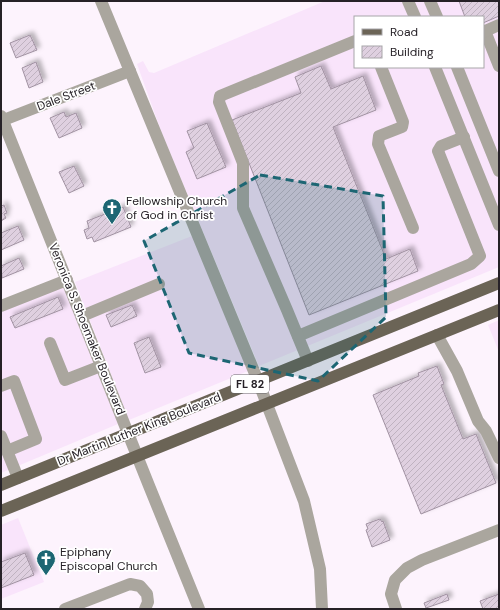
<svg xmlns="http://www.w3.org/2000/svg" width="500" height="610" font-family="'DM Sans',sans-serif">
<defs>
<pattern id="building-hatch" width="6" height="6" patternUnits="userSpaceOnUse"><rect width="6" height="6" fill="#dfd0e0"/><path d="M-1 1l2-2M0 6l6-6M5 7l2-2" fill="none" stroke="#bfb2c0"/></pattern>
<filter id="shadow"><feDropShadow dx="3.5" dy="-3.5" stdDeviation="2" flood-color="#0004"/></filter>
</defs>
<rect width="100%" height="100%" fill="#fdf3fd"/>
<g fill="#f9e4fb" fill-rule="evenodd">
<path d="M325 1H499V267L259 366 161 131 137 64 143 61 149 72 154 73ZM355 17H483V67H355Z"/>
<polygon points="192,236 248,371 129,420 75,282"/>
<polygon points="63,286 118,424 1,473 1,311"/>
<polygon points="499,320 499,352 488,325"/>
<polygon points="18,518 44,582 1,599 1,525"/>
</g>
<g fill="url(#building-hatch)" stroke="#a192a2" filter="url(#shadow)">
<polygon points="459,1 499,1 499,16 483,23 483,17 465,17"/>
<polygon points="30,35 37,50 16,58 10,43"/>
<polygon points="36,62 43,82 29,88 22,68"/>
<polygon points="321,66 331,89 363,76 376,110 333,127 386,259 410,249 418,271 309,315 232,120 301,93 295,77"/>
<polygon points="64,112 66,117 76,113 82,128 59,138 50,118"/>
<polygon points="207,123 226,167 197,179 186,152 194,148 187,131"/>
<polygon points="74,166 84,186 69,193 59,172"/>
<polygon points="4,205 7,213 4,214 6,218 1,221 1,206"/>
<polygon points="123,207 131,227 94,242 92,237 87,239 84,230 89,228 87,221"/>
<polygon points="18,226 24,240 1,250 1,233"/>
<polygon points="19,258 24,269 2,278 1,266"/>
<polygon points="58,297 63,309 15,328 10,317"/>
<polygon points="132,305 137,316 111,327 106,315"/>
<polygon points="149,337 161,367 145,373 134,343"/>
<polygon points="437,366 444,384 441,385 463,439 476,434 496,483 421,514 373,395 419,376 418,373"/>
<polygon points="380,519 382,522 383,521 390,540 372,547 366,530 368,529 366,524"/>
<polygon points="25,553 34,575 1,588 1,562"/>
<polygon points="447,594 449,600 426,608 424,603"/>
<polygon points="499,594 499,609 483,609 480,601"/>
</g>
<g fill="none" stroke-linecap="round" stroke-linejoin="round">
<g stroke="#aaa69e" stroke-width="12">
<polyline points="101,1 258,381 304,501 320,569 322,609"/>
<polyline points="408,1 415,17"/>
<polyline points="430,1 437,17"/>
<polyline points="485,31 499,66"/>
<polyline points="483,32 499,25"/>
<polyline points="381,67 403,122 402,127 379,136 378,144 413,228"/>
<polyline points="435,67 499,225"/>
<polyline points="457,67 499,171"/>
<path d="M1 116C67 280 132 445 199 609"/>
<polyline points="1,121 130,71"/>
<polyline points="1,306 67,280"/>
<polyline points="82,316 159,284"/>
<polyline points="437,335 457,371 478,421 486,431 499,458"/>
<polyline points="298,336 471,264 480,256 438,151 441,146 464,137"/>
<polyline points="50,343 65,380 101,366"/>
<polyline points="308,361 287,310 243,208 243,163 219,102 220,96 355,41"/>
<polyline points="1,386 14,381 36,439 7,451"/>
<polyline points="1,436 18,478"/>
<polyline points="65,609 130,584 140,586 147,594 148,602 145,609"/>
<polyline points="396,609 391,594 395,580 407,568 422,560 499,530"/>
</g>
<g stroke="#6b6456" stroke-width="12">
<polyline points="1,485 499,283"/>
<polyline points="1,511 499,310"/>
</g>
</g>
<path fill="#1d6673" fill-opacity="0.2" stroke="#1d6673" stroke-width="3" stroke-dasharray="8 5" stroke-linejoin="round" d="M260 175 383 196 386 317 318 381 189 353 144 241Z"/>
<defs>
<symbol id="church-pin" viewBox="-11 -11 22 30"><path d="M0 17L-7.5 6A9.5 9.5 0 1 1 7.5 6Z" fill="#1d6673" stroke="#fff"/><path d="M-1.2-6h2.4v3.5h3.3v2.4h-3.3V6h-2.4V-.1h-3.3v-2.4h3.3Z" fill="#fff"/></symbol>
</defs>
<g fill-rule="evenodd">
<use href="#church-pin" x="101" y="197" width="22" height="30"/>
<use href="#church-pin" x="35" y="548" width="22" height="30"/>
</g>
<g text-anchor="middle" stroke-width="3.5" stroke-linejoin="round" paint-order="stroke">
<rect fill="#fff" stroke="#676468" stroke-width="1" x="231" y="375" width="38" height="18" rx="3"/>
<g font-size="11" font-weight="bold" fill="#262127">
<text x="250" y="388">FL 82</text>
</g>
<g font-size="12" fill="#262127" stroke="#fff">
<text transform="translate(66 96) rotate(-21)" y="4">Dale Street</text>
<text transform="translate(87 329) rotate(68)" y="4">Veronica S. Shoemaker Boulevard</text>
<text transform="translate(139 429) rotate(-22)" y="4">Dr Martin Luther King Boulevard</text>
</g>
<g font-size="12" fill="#262127" stroke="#fff" text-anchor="start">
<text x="126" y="205">Fellowship Church<tspan x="126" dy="14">of God in Christ</tspan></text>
<text x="60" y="556">Epiphany<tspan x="60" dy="14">Episcopal Church</tspan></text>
</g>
</g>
<rect width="500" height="610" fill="none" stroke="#262127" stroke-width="4"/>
<rect x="354" y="16" width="130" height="52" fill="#ffffff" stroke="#a8a6a9"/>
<rect x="362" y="29" width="20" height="6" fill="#6b6456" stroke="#a8a6a9"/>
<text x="390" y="36" font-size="12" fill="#262127">Road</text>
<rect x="362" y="46" width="20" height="12" fill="url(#building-hatch)" stroke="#a8a6a9"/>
<text x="390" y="56" font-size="12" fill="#262127">Building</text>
</svg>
